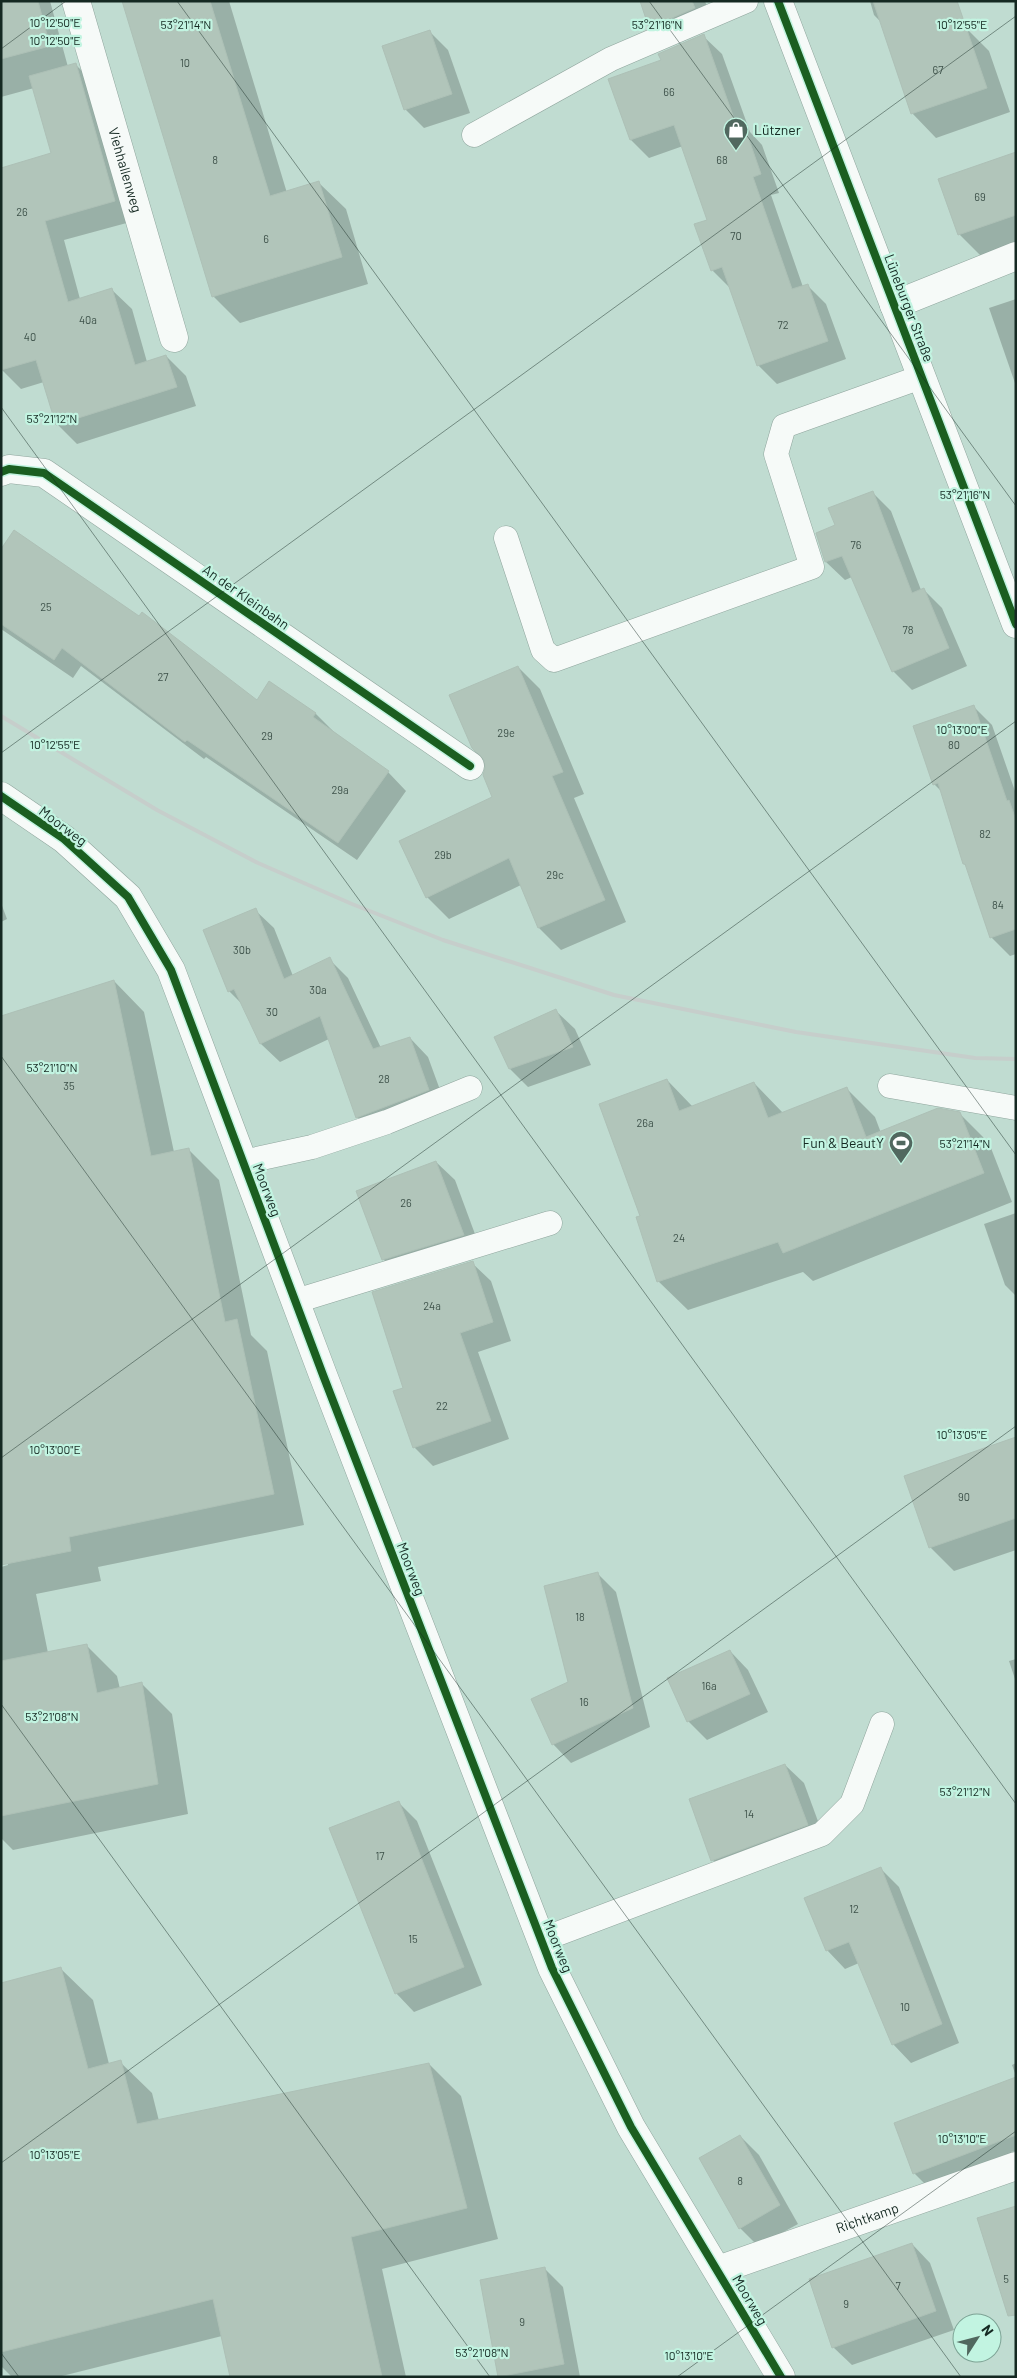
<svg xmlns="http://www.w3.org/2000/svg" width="1017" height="2378" font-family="Barlow,sans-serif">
<rect width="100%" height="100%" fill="#c0dcd1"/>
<g fill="#0003">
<polygon points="1,1 50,1 68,67 76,65 95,84 134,221 64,240 80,299 112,290 132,309 147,362 166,356 186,376 196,406 77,444 57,424 44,382 21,389 2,370 53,154 34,88 1,97"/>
<polygon points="124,1 229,1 287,193 319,183 346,209 368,284 240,323 213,296"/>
<polygon points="641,1 705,1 711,19 669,45 650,27"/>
<polygon points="870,1 931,1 965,27 989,51 1010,112 936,138 912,113 881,22 874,15"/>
<polygon points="429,31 448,50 470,113 424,128 406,110 384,46"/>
<polygon points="703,36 722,54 750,132 762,145 779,193 771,195 803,287 807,285 826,304 846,359 777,384 758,365 731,289 712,270 709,220 683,146 649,158 631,140 610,80 662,61"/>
<polygon points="1016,154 1016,244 981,256 959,234"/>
<polygon points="1016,299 1016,386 989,308"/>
<polygon points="873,493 891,511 921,590 923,589 942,608 967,666 912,690 893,671 852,577 845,580 826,562 817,533 836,526"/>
<polygon points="1,551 257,701 315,713 334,732 388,772 406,791 357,860 206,757 204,759 81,666 73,678 1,629"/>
<polygon points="518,667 540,689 584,794 574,798 626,922 561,950 539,928 521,885 449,919 427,897 494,797"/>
<polygon points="974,707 992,725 1016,794 1016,954 1010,956 991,937 968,867 964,864 942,792 934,784"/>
<polygon points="1,903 7,919 1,922"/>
<polygon points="255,910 274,928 293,976 329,959 348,978 381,1048 410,1038 428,1057 447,1109 376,1136 357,1117 329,1039 280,1062 261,1044 243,1005 229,991"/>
<polygon points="114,981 144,1012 174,1152 188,1149 219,1180 251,1335 267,1351 304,1525 98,1567 101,1581 36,1594 48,1653 86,1645 117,1676 120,1689 142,1684 172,1714 188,1814 13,1850 1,1838 1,1567 8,1565 1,1535"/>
<polygon points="556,1011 575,1029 591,1065 528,1087 510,1069"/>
<polygon points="667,1080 693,1107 754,1083 783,1113 846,1088 875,1117 881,1133 959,1113 989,1143 1012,1202 813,1281 803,1272 688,1310 658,1281 641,1216"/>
<polygon points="436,1162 455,1180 482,1253 402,1278 383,1259"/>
<polygon points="1016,1213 1016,1296 1005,1285 984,1224"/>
<polygon points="472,1263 491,1281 511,1341 478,1352 509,1439 433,1466 414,1447 405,1389"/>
<polygon points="1016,1439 1016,1550 954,1571 930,1547"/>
<polygon points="598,1574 616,1592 650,1727 571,1763 553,1744"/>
<polygon points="730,1651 748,1670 768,1712 707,1740 688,1721"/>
<polygon points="1016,1659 1016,1682 1009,1661"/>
<polygon points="785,1765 804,1783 826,1843 731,1879 713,1860"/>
<polygon points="398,1802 417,1821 482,1985 414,2012 396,1993"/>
<polygon points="881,1869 899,1887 959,2043 911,2063 893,2044 859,1963 845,1969 827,1950"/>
<polygon points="61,1969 93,2000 109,2064 120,2062 152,2093 159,2121 429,2064 461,2096 498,2239 382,2269 406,2377 231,2377 222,2336 58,2377 12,2377 1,2366 1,1984"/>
<polygon points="1016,2063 1016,2076 1012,2065"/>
<polygon points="1016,2079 1016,2151 1011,2152 1014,2160 933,2192 914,2173"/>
<polygon points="740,2136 759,2155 798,2224 758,2246 740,2228"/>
<polygon points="912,2244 930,2263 954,2330 852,2365 833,2347"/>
<polygon points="545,2269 563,2287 580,2377 500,2377 481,2281"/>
</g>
<g fill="#b1c5ba" stroke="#adc0b6">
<polygon points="1,1 38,1 50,46 1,59"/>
<polygon points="122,1 210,1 270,196 319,181 342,257 212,297"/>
<polygon points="640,1 692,1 695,8 649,28"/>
<polygon points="873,1 957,1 987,88 911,114"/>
<polygon points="430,30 452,94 404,110 382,46"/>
<polygon points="704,34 737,127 744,125 761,174 753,177 792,289 808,284 828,341 757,366 722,267 711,271 694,224 707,220 674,125 630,140 608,79 661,60 658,54"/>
<polygon points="76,63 115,201 45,221 68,302 112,288 135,365 166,355 177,387 56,425 36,360 1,370 1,168 51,153 29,76"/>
<polygon points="1016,152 1016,215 958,235 938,179"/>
<polygon points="873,491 912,593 924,588 949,648 892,672 842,556 825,562 816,533 835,525 828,508"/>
<polygon points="14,530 139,616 142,612 257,700 269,681 316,713 313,717 389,771 338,843 187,740 185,742 62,648 54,660 1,624 1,549"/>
<polygon points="518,666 563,772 552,776 605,900 538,928 509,858 426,898 399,841 492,797 483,775 485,768 484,760 472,748 449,695"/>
<polygon points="974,705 1007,801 1009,800 1016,820 1016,929 990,938 965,864 963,864 938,783 933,785 913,726"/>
<polygon points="256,908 284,979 330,957 373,1049 410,1037 429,1090 356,1118 320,1016 260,1044 234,989 228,992 203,930"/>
<polygon points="114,980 151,1156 189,1148 225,1322 237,1319 274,1494 69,1537 71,1551 1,1565 1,1016"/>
<polygon points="556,1009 573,1047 509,1069 494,1037"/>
<polygon points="667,1079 679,1111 754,1082 768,1118 847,1087 866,1137 938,1108 960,1112 984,1173 783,1253 778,1242 657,1282 636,1217 640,1216 599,1104"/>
<polygon points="436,1161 464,1235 382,1260 356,1191"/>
<polygon points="473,1261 493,1322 460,1333 491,1421 413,1448 393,1391 403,1388 372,1292"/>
<polygon points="1016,1437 1016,1518 929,1548 904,1476"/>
<polygon points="598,1572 633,1708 552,1745 531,1699 568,1682 544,1586"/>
<polygon points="87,1644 97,1693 142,1682 158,1784 1,1816 1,1661"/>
<polygon points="730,1650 750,1694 687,1722 667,1678"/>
<polygon points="785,1764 808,1825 711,1861 689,1799"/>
<polygon points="399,1801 464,1967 395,1994 329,1828"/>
<polygon points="881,1867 942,2024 892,2045 849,1942 826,1951 804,1898"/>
<polygon points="61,1967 88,2069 121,2060 137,2124 429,2063 467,2208 351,2237 382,2377 230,2377 213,2299 1,2352 1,1983"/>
<polygon points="1016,2077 1016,2135 913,2174 894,2123"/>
<polygon points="740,2135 780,2205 739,2229 699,2158"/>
<polygon points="1016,2206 1016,2315 1008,2316 977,2218"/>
<polygon points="912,2243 936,2311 832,2348 809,2279"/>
<polygon points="545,2267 564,2364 498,2377 480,2280"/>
</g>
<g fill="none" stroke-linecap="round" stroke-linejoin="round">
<defs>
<g id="lane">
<polyline points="474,135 611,59 746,1"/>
<polyline points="506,538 543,650 554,660 812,567 776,454 784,426 921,377"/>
<polyline points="890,1086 1016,1108"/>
<polyline points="243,1162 312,1147 387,1122 470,1088"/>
<polyline points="296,1301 550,1223"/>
<polyline points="541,1940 822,1834 852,1804 882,1724"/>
</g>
<g id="street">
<path id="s1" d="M76 1 174 338"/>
<polyline points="894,305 1016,256"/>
<polyline points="1,472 9,469 44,473 470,766"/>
<polyline points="1,796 64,839 128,897 171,970 323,1375 552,1968 631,2127 781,2377"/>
<path id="s2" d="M718 2270 1016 2166"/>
</g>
<polyline id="secondary" points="778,1 1016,624"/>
</defs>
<use href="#lane" stroke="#8fa59d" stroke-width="25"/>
<use href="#street" stroke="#8fa59d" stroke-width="29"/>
<use href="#secondary" stroke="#8fa59d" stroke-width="29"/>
<use href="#lane" stroke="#f6faf8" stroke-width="24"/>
<use href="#street" stroke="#f6faf8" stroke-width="28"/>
<use href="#secondary" stroke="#f6faf8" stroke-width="28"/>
<polyline stroke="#c6cecb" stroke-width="4" points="1,716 157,810 258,863 352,904 443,940 614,995 796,1032 975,1058 1016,1059"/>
<defs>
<g id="cycleway">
<polyline points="778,1 1016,624"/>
<polyline points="1,472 9,469 44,473 470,766"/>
<polyline points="1,796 64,839 128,897 171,970 323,1375 552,1968 631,2127 781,2377"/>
</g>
</defs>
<use href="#cycleway" stroke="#c2f4e1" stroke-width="11"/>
<use href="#cycleway" stroke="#1b5e20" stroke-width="8"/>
</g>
<path fill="none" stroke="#152922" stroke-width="1" stroke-opacity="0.45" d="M177 1 1016 1155M649 1 1016 506M1 49 66 1M1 407 1016 1804M1 753 1016 16M1 1056 961 2377M1 1458 1016 721M1 1704 490 2377M1 2163 1016 1426M1 2353 19 2377M677 2377 1016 2131"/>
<defs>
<symbol id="shop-pin" viewBox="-11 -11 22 30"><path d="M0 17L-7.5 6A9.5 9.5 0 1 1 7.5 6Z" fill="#51685f" stroke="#c2f4e1"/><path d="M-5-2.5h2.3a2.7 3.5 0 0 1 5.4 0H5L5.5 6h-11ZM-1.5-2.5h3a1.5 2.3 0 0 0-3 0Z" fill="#fff"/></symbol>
<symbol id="stadium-pin" viewBox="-11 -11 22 30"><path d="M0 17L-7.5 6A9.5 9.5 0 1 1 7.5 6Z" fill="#51685f" stroke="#c2f4e1"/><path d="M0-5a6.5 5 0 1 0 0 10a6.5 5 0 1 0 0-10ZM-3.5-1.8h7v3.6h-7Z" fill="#fff"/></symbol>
</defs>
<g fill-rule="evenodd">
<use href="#shop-pin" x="722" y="116" width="28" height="38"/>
<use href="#stadium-pin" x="887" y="1129" width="28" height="38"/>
</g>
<g text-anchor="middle" stroke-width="4.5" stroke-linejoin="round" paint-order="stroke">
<g font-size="11" fill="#3e524a">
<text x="185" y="67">10</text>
<text x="938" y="74">67</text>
<text x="669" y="96">66</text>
<text x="215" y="164">8</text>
<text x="722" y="164">68</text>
<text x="980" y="201">69</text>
<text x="22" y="216">26</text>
<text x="736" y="240">70</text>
<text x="266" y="243">6</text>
<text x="88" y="324">40a</text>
<text x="783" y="329">72</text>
<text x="30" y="341">40</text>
<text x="856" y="549">76</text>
<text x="46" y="611">25</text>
<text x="908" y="634">78</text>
<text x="163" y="681">27</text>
<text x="506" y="737">29e</text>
<text x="267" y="740">29</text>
<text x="954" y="749">80</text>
<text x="340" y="794">29a</text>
<text x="985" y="838">82</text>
<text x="443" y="859">29b</text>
<text x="555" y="879">29c</text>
<text x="998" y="909">84</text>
<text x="242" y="954">30b</text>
<text x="318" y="994">30a</text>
<text x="272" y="1016">30</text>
<text x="384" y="1083">28</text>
<text x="69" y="1090">35</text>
<text x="645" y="1127">26a</text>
<text x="406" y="1207">26</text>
<text x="679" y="1242">24</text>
<text x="432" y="1310">24a</text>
<text x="442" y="1410">22</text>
<text x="964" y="1501">90</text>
<text x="580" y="1621">18</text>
<text x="709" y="1690">16a</text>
<text x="584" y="1706">16</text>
<text x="749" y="1818">14</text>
<text x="380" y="1860">17</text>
<text x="854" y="1913">12</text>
<text x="413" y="1943">15</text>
<text x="905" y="2011">10</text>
<text x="740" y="2185">8</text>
<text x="1006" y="2283">5</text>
<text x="898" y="2290">7</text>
<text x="846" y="2308">9</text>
<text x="522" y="2326">9</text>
</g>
<g font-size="14" fill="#152922" stroke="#c2f4e1" text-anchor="start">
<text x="754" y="135">Lützner</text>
<text x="884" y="1148" text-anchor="end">Fun &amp; BeautY</text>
</g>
<g font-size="14" fill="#152922" stroke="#c2f4e1">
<text dy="5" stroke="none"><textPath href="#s1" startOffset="176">Viehhallenweg</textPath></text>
<text transform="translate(909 308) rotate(69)" y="5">Lüneburger Straße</text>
<text transform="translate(246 597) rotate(35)" y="5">An der Kleinbahn</text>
<text transform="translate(63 826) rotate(37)" y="5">Moorweg</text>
<text transform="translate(267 1190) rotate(69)" y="5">Moorweg</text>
<text transform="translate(411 1569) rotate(69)" y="5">Moorweg</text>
<text transform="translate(558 1946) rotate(68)" y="5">Moorweg</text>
<text dy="5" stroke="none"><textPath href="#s2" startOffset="158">Richtkamp</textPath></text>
<text transform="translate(750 2300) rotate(60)" y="5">Moorweg</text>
</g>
</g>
<g font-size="12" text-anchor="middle" fill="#152922" stroke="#c2f4e1" stroke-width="4.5" stroke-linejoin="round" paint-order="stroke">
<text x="55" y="27">10°12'50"E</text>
<text x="962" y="29">10°12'55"E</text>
<text x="186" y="29">53°21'14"N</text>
<text x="657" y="29">53°21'16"N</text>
<text x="55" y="45">10°12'50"E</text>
<text x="52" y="423">53°21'12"N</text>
<text x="965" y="499">53°21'16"N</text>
<text x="962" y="734">10°13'00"E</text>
<text x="55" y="749">10°12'55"E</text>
<text x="52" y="1072">53°21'10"N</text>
<text x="965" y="1148">53°21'14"N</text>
<text x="962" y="1439">10°13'05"E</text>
<text x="55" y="1454">10°13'00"E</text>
<text x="52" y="1721">53°21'08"N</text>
<text x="965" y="1796">53°21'12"N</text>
<text x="962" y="2143">10°13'10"E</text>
<text x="55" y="2159">10°13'05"E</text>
<text x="482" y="2357">53°21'08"N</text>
<text x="689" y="2360">10°13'10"E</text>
</g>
<rect width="1017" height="2378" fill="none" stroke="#152922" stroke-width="5"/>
<g transform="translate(977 2338) rotate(54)"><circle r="24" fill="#c2f4e1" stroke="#7da395"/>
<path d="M0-4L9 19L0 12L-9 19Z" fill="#51685f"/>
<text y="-8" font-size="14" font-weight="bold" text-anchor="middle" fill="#152922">N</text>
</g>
</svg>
